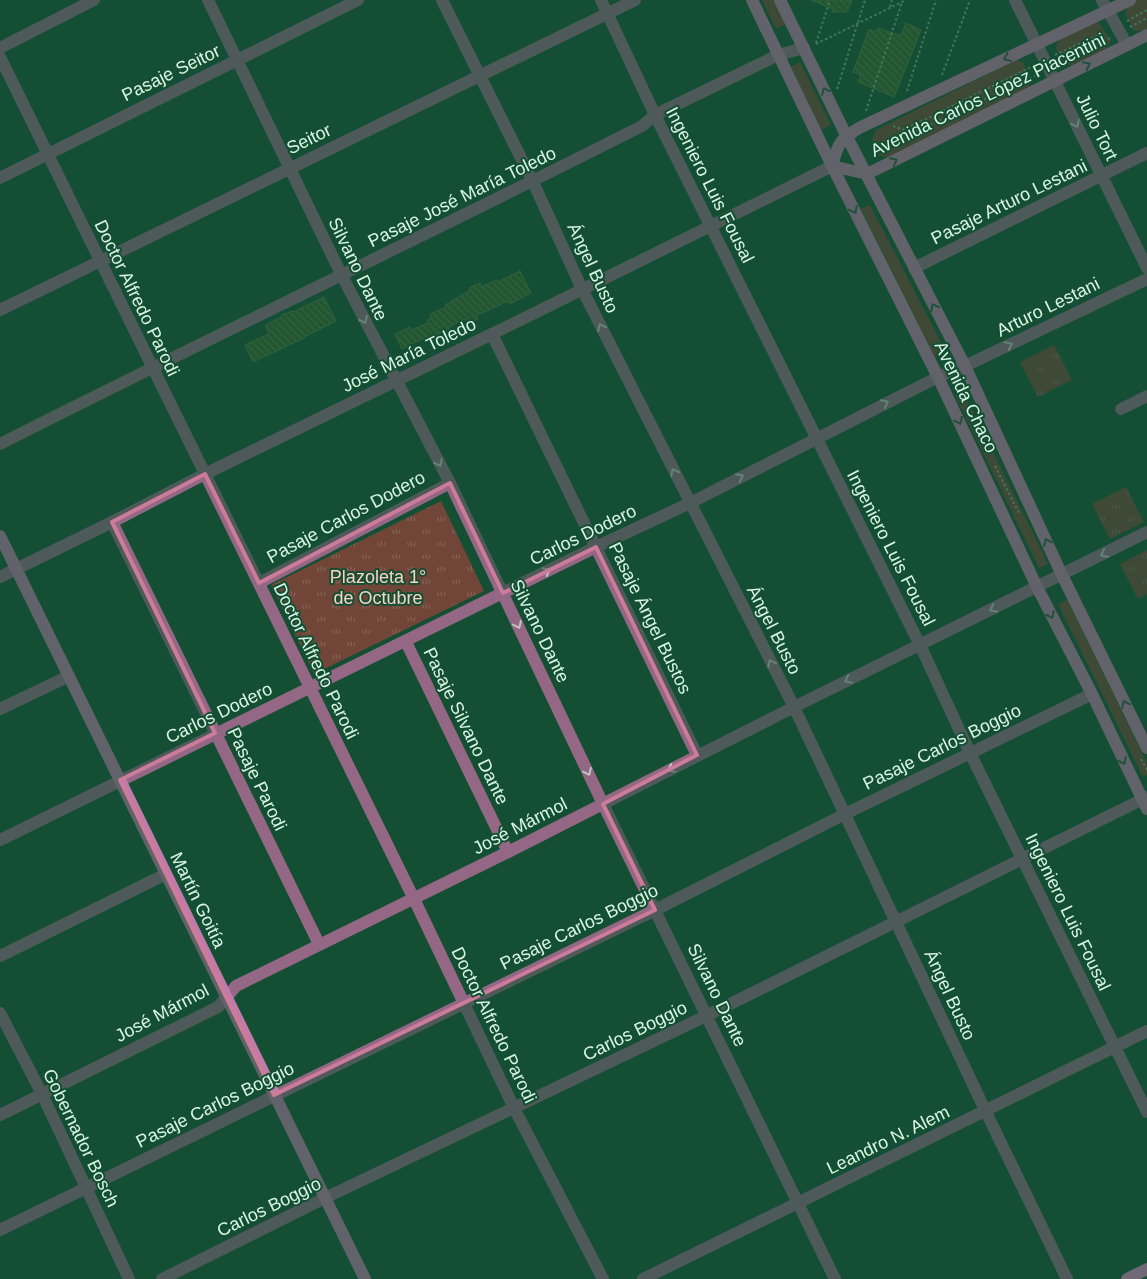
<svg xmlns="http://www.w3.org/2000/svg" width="1147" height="1279" font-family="Helvetica,sans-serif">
<defs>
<pattern id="park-tufts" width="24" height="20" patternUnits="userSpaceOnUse" patternTransform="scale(1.25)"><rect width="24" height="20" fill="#714638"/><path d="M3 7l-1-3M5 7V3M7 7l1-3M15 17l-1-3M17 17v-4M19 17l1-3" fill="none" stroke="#846155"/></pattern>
<pattern id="building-back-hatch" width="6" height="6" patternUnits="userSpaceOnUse" patternTransform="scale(1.25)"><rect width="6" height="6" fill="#35602b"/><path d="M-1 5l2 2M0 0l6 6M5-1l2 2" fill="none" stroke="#52774a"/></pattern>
</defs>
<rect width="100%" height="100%" fill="#144f34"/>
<g fill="#714638">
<polygon points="762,0 774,0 786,24 776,29"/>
<polygon points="1137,0 1147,0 1147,29 1143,31 1133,30 1125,13 1129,4"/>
<polygon points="1093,21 1100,24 1111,41 1105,52 1073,66 1063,64 1056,48 1059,39"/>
<polygon points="1016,60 1023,62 1031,82 1028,90 889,157 879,156 872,139 876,130"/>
<polygon points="800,62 831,125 821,130 791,67"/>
<polygon points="870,205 946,352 935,357 861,209"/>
<polygon points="963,391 1048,564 1039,568 955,395"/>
<polygon points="1067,600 1147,763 1147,775 1143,777 1058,604"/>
</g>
<g fill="url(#park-tufts)">
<polygon points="1054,345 1072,380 1038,397 1020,362"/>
<polygon points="1126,487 1144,522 1110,539 1092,504"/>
<polygon points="441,501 484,591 314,674 271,585"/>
<polygon points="1147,550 1147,594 1138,599 1120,564"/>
</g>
<g fill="url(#building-back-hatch)" stroke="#56794e">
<polygon points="811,0 852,0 847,12 832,12 833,9"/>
<polygon points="906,23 921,30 894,97 858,82 861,75 853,72 869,29 877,32 878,28 901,36"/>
<polygon points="520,271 531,293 510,304 508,301 476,316 478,319 468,324 465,319 449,327 449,329 428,338 428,336 402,349 395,334 410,327 411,330 428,323 427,320 431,318 430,314 446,307 445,305 470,290 469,288 480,283 481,287 497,280 498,282"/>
<polygon points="324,297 336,321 304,337 304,338 253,362 245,345 269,334 265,325 282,317 281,315 293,311 293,312"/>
</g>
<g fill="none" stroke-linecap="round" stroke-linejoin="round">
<g stroke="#7ba691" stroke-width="2" stroke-dasharray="2.5 2.5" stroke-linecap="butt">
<polyline points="890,7 892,0"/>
<polyline points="1127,21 1147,10"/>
<polyline points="1130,27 1147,18"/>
<polyline points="816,43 830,0"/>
<polyline points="816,44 906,0"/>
<polyline points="1055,55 1105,32"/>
<polyline points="1068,59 1110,38"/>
<polyline points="942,75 970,0"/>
<polyline points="837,89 865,0"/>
<polyline points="907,91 936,0"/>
<polyline points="866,111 902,2"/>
<polyline points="893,126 904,130 1035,65"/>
<polyline points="901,143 906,136 1039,74"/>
<polyline points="995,466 1019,513"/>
<polyline points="1141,759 1147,770"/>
</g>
<g stroke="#946885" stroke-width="12">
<polyline points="208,0 342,276 450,483 603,804 835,1279"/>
<polyline points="442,0 533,182 582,289 794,707 986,1112 1067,1279"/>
<polyline points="601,0 655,115 920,645 970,753 1147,1112"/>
<polyline points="1015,0 1147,268"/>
<polyline points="1102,0 1127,45"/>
<polyline points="0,48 94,0"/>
<polyline points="0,57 414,899 514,1108 603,1279"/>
<polyline points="0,178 358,0"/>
<polyline points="914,268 1147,153"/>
<polyline points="0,310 635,0"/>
<polyline points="492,334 697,755"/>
<polyline points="1121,409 1147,396"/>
<path d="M0 444C213 336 429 234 642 126L655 115 778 55 804 48"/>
<polyline points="112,522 319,944"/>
<polyline points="0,577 112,522 205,474 492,334 832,166"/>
<polyline points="259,583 450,483"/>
<polyline points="406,642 508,852"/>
<polyline points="0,709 69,676"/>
<polyline points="0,840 596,547 690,503 938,377 965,366 1147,279"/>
<polyline points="0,956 166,874"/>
<polyline points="0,1013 42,1094 129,1279"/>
<polyline points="0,1115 218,1007 236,986 508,852 794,707 1147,532"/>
<polyline points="0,1230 655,910 845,814 1092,694"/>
<polyline points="162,1279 325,1198 708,1015 1147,797"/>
<polyline points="643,1279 1147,1031"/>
</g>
<g stroke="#c07baa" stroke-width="12">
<polyline points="752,0 832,166 938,377 1037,587 1092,694 1147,809"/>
<polyline points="780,0 846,135 965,366 1062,575 1147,748"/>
<path d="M832 166C838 143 840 139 861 127L1130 0"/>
<polyline points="832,166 867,174 1147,35"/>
<polyline points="0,536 365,1279"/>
</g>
<polyline stroke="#e289c6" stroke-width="12" points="1127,1279 1147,1269"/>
</g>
<defs><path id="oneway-chevron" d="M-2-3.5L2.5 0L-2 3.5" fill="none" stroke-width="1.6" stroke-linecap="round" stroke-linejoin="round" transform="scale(1.25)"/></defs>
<g stroke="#2e5646">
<use href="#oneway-chevron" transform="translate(1007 58) rotate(155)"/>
<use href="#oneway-chevron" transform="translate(1087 65) rotate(-26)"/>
<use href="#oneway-chevron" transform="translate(825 91) rotate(-116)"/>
<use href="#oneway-chevron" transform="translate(894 161) rotate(-27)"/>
<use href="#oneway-chevron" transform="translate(854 210) rotate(63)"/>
<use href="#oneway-chevron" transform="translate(934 307) rotate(-117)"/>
<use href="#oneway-chevron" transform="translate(959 421) rotate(65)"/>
<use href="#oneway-chevron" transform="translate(1047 542) rotate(-115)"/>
<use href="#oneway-chevron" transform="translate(1051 615) rotate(63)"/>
<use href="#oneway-chevron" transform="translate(1125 704) rotate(-116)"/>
<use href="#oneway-chevron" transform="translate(1123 761) rotate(64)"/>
</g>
<g stroke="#c0c4c3">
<use href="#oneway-chevron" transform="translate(1076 124) rotate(64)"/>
<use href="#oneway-chevron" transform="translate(364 320) rotate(63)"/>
<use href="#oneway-chevron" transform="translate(601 327) rotate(-117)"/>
<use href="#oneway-chevron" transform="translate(1009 345) rotate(-26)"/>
<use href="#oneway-chevron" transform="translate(885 403) rotate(-27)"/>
<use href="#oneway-chevron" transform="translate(439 463) rotate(62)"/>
<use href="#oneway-chevron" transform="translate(674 472) rotate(-117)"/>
<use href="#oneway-chevron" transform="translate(740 477) rotate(-27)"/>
<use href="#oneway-chevron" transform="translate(1104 554) rotate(153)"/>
<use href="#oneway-chevron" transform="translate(547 571) rotate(-26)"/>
<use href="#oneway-chevron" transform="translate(993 609) rotate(154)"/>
<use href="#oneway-chevron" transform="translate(518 625) rotate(65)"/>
<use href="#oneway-chevron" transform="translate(771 663) rotate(-117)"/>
<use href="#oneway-chevron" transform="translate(848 680) rotate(154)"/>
<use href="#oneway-chevron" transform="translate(671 769) rotate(153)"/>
<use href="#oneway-chevron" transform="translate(588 772) rotate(65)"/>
</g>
<path d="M0 0H1147V1279H0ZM205 474 259 583 450 483 503 593 596 547 697 755 603 804 655 910 274 1095 120 780 215 733 112 522Z" fill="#144f34" fill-opacity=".55" fill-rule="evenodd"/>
<path fill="none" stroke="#cc7b99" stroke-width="4" stroke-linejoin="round" d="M205 474 259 583 450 483 503 593 596 547 697 755 603 804 655 910 274 1095 120 780 215 733 112 522Z"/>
<g text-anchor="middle" stroke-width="4" stroke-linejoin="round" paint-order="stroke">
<g font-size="18" fill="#d8f5e4" stroke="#144f34">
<text transform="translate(171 73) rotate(-26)" y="6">Pasaje Seitor</text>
<text transform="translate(988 95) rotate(-26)" y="6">Avenida Carlos López Piacentini</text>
<text transform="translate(1097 127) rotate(64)" y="6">Julio Tort</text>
<text transform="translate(309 139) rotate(-26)" y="6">Seitor</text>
<text transform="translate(710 185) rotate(63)" y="6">Ingeniero Luis Fousal</text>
<text transform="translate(462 197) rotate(-26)" y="6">Pasaje José María Toledo</text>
<text transform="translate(1009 202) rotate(-26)" y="6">Pasaje Arturo Lestani</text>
<text transform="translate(593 268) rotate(65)" y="6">Ángel Busto</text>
<text transform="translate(358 269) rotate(64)" y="6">Silvano Dante</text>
<text transform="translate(137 298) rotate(64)" y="6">Doctor Alfredo Parodi</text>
<text transform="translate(1048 307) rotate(-26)" y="6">Arturo Lestani</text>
<text transform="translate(409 355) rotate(-26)" y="6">José María Toledo</text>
<text transform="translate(966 397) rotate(64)" y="6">Avenida Chaco</text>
<text transform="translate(346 517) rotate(-28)" y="6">Pasaje Carlos Dodero</text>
<text transform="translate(583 535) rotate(-26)" y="6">Carlos Dodero</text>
<text transform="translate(891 548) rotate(63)" y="6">Ingeniero Luis Fousal</text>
<text transform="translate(650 618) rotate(64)" y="6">Pasaje Ángel Bustos</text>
<text transform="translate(774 630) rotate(63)" y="6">Ángel Busto</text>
<text transform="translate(540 631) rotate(64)" y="6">Silvano Dante</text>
<text transform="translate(316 661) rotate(64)" y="6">Doctor Alfredo Parodi</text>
<text transform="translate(219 713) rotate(-26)" y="6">Carlos Dodero</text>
<text transform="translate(466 726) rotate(64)" y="6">Pasaje Silvano Dante</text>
<text transform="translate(942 747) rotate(-26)" y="6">Pasaje Carlos Boggio</text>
<text transform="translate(257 779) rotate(64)" y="6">Pasaje Parodi</text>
<text transform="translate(520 826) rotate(-27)" y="6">José Mármol</text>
<text transform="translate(198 900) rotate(64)" y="6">Martín Goitía</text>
<text transform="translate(1068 912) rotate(64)" y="6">Ingeniero Luis Fousal</text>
<text transform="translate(579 927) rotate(-26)" y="6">Pasaje Carlos Boggio</text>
<text transform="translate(717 995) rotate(64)" y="6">Silvano Dante</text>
<text transform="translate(950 995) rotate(65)" y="6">Ángel Busto</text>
<text transform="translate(162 1013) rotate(-28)" y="6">José Mármol</text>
<text transform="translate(494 1025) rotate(64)" y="6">Doctor Alfredo Parodi</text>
<text transform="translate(635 1031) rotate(-26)" y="6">Carlos Boggio</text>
<text transform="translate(215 1105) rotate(-26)" y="6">Pasaje Carlos Boggio</text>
<text transform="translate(81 1138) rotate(64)" y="6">Gobernador Bosch</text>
<text transform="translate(888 1140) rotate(-26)" y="6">Leandro N. Alem</text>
<text transform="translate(269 1207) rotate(-26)" y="6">Carlos Boggio</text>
</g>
<g font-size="18" fill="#fad1c3" stroke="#144f34">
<text x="378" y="583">Plazoleta 1°<tspan x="378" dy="21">de Octubre</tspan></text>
</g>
</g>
</svg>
